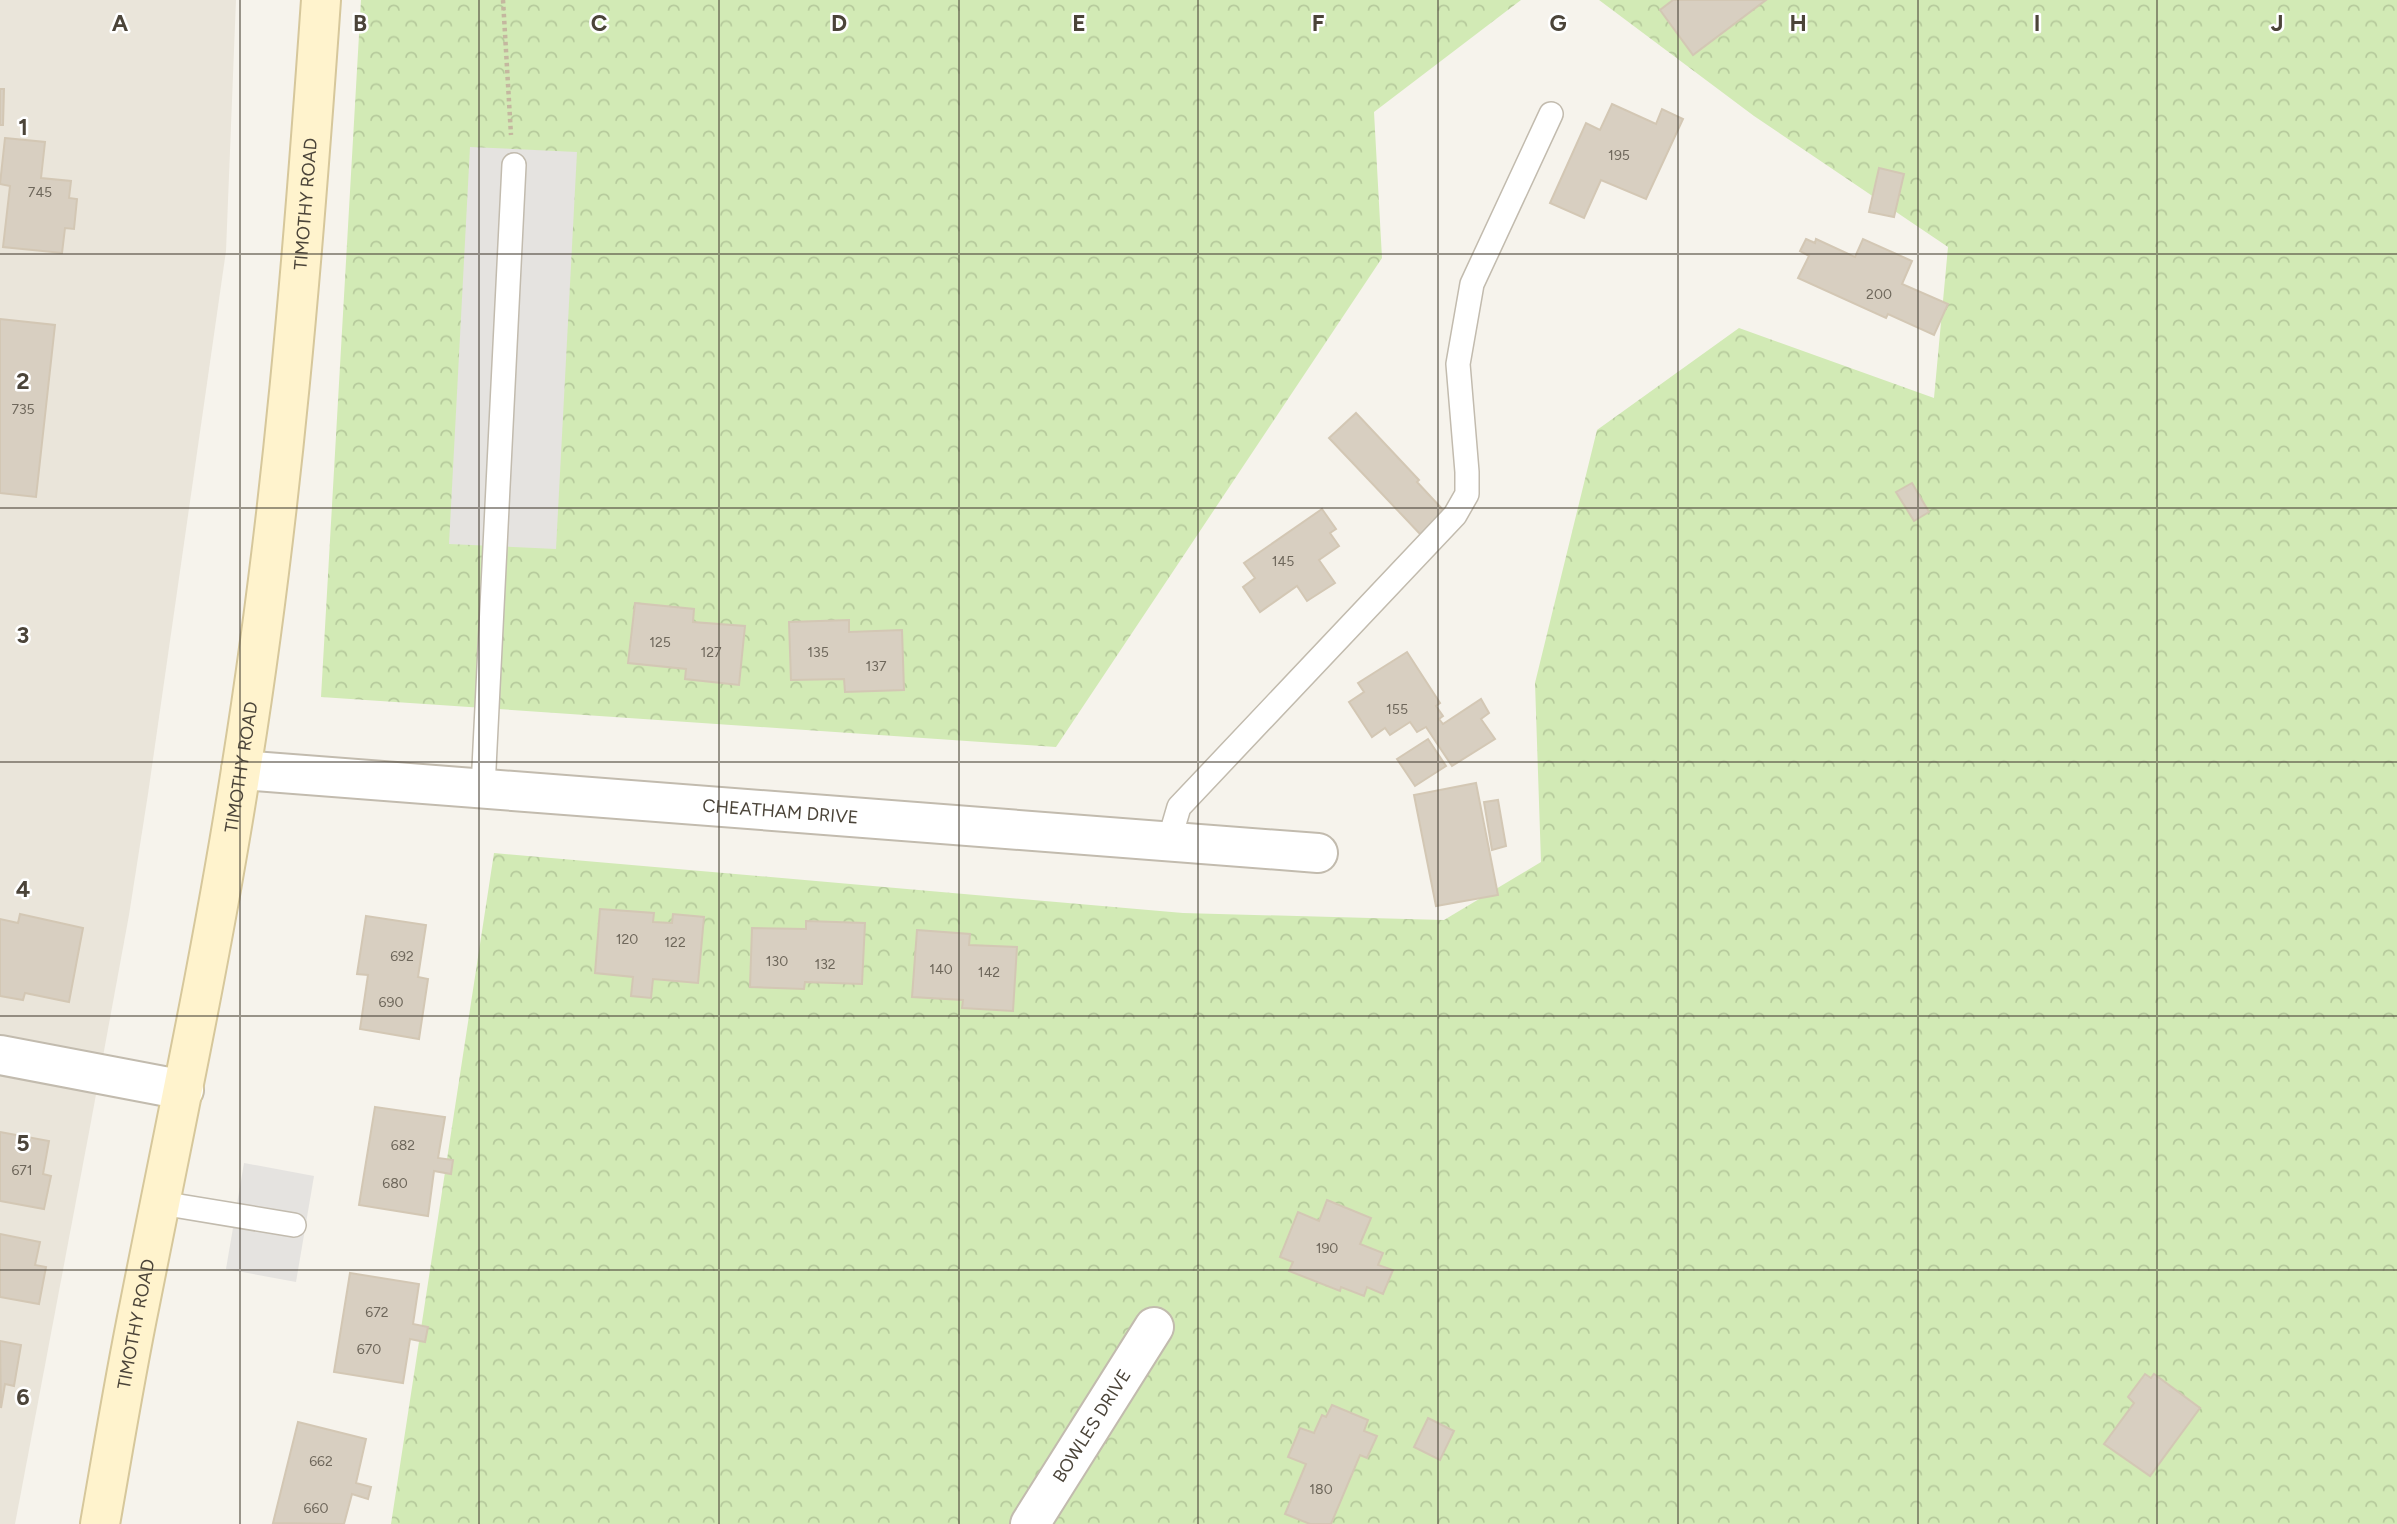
<svg xmlns="http://www.w3.org/2000/svg" width="2397" height="1524" font-family="Figtree,sans-serif">
<defs>
<pattern id="forest-crowns" width="20" height="18" patternUnits="userSpaceOnUse" patternTransform="scale(1.75)"><rect width="20" height="18" fill="#d2eab5"/><path d="M2 6a3 3 0 1 1 6 0M12 15a3 3 0 1 1 6 0" fill="none" stroke="#b6ca9c"/></pattern>
</defs>
<rect width="100%" height="100%" fill="#f6f3ec"/>
<polygon fill="#eae5da" points="0,0 236,0 226,251 148,794 129,915 90,1127 15,1524 0,1524"/>
<g fill="url(#forest-crowns)">
<polygon points="361,0 1521,0 1374,112 1382,258 1056,747 321,697"/>
<polygon points="1599,0 2397,0 2397,1524 391,1524 494,853 1183,913 1444,920 1541,862 1535,683 1597,430 1739,328 1934,398 1948,247 1754,116"/>
</g>
<g fill="#e5e3e0">
<polygon points="470,147 577,152 556,549 449,544"/>
<polygon points="244,1163 314,1176 296,1282 226,1269"/>
</g>
<g fill="#d8cfc1" stroke="#d3c7b4" stroke-width="2">
<polygon points="1673,0 1766,0 1693,55 1660,10"/>
<polygon points="0,89 4,89 3,125 0,125"/>
<polygon points="1612,104 1656,124 1662,109 1683,119 1646,199 1601,180 1584,218 1550,203 1586,123 1600,130"/>
<polygon points="5,138 45,142 41,178 71,181 69,198 77,199 74,229 65,228 62,253 3,247 10,186 0,184"/>
<polygon points="1879,168 1904,174 1894,217 1869,212"/>
<polygon points="1806,239 1815,243 1816,239 1855,257 1863,239 1912,261 1902,284 1948,304 1934,335 1888,314 1886,318 1798,278 1809,256 1800,251"/>
<polygon points="0,319 55,325 36,497 0,493"/>
<polygon points="1356,413 1419,480 1417,482 1445,512 1421,535 1329,438"/>
<polygon points="1912,483 1929,512 1914,521 1896,492"/>
<polygon points="1322,509 1336,529 1330,533 1339,546 1319,560 1335,583 1307,601 1297,586 1260,612 1243,587 1255,578 1244,563"/>
<polygon points="635,603 694,609 693,622 745,626 739,685 685,679 686,669 628,663"/>
<polygon points="849,620 849,632 902,630 904,690 845,692 844,679 791,680 789,622"/>
<polygon points="1407,652 1440,703 1436,706 1443,716 1439,719 1443,724 1481,699 1489,713 1481,719 1495,739 1452,766 1426,727 1417,732 1410,722 1390,735 1385,728 1372,737 1349,702 1364,692 1358,683"/>
<polygon points="1428,739 1446,766 1415,786 1397,759"/>
<polygon points="1476,783 1498,895 1436,906 1414,795"/>
<polygon points="1498,800 1506,846 1492,850 1484,802"/>
<polygon points="600,909 654,913 653,922 672,923 673,914 704,917 698,983 653,979 651,998 631,996 633,977 595,973"/>
<polygon points="20,914 83,928 69,1002 25,993 23,1000 0,996 0,919 18,923"/>
<polygon points="366,916 426,925 418,977 428,979 419,1039 360,1029 368,975 357,974"/>
<polygon points="806,921 865,923 862,984 805,982 804,989 750,987 752,928 806,929"/>
<polygon points="917,930 970,934 969,945 1017,947 1013,1011 962,1008 963,1000 912,997"/>
<polygon points="375,1107 445,1117 438,1158 453,1160 451,1174 434,1171 428,1216 359,1205"/>
<polygon points="0,1132 49,1141 43,1174 51,1176 44,1209 0,1201"/>
<polygon points="1327,1200 1371,1218 1360,1244 1383,1253 1378,1265 1393,1270 1383,1294 1367,1287 1364,1296 1341,1287 1340,1291 1289,1271 1293,1262 1280,1257 1298,1212 1319,1221"/>
<polygon points="0,1234 40,1242 35,1265 46,1267 39,1304 0,1297"/>
<polygon points="350,1273 419,1284 413,1324 428,1327 425,1342 410,1339 403,1383 334,1372"/>
<polygon points="0,1341 21,1345 14,1386 5,1384 1,1408"/>
<polygon points="2145,1374 2151,1378 2154,1374 2200,1408 2150,1476 2104,1444 2134,1403 2128,1397"/>
<polygon points="1332,1405 1368,1420 1364,1431 1377,1436 1367,1458 1360,1455 1331,1524 1310,1524 1285,1514 1306,1464 1288,1457 1300,1428 1314,1433 1322,1415 1326,1417"/>
<polygon points="1428,1418 1454,1431 1440,1460 1414,1447"/>
<polygon points="298,1422 366,1439 356,1483 371,1487 368,1499 352,1494 344,1524 273,1523"/>
</g>
<g fill="none" stroke-linecap="round" stroke-linejoin="round">
<defs>
<g id="service">
<polyline points="483,788 514,165"/>
<polyline points="1169,841 1179,807 1455,515 1467,494 1467,472 1458,364 1472,284 1551,114"/>
<polyline points="161,1203 294,1225"/>
</g>
<g id="minor">
<path id="s1" d="M241 770 1318 853"/>
<polyline points="0,1055 184,1090"/>
<path id="s2" d="M1030 1524 1154 1327"/>
</g>
<g id="secondary">
<path id="s3" d="M100 1524C113 1450 125 1376 140 1303 175 1126 213 949 241 770 282 515 303 258 321 0"/>
</g>
</defs>
<use href="#service" stroke="#c2bbae" stroke-width="26"/>
<use href="#minor" stroke="#c2bbae" stroke-width="42"/>
<use href="#secondary" stroke="#d6c79b" stroke-width="42"/>
<polyline stroke="#c4b79f" stroke-width="4.5" stroke-dasharray="3.5 3.5" stroke-linecap="butt" points="503,0 511,135"/>
<use href="#service" stroke="#fff" stroke-width="23"/>
<use href="#minor" stroke="#fff" stroke-width="38"/>
<use href="#secondary" stroke="#fff3cd" stroke-width="38"/>
</g>
<path fill="none" stroke="#4b4439" stroke-width="2" stroke-opacity="0.55" d="M240 0V1524M479 0V1524M719 0V1524M959 0V1524M1198 0V1524M1438 0V1524M1678 0V1524M1918 0V1524M2157 0V1524M0 254H2397M0 508H2397M0 762H2397M0 1016H2397M0 1270H2397"/>
<g text-anchor="middle" stroke-width="5" stroke-linejoin="round" paint-order="stroke">
<g font-size="14" fill="#6e675b">
<text x="1619" y="160">195</text>
<text x="40" y="197">745</text>
<text x="1879" y="299">200</text>
<text x="23" y="414">735</text>
<text x="1283" y="566">145</text>
<text x="660" y="647">125</text>
<text x="711" y="657">127</text>
<text x="818" y="657">135</text>
<text x="876" y="671">137</text>
<text x="1397" y="714">155</text>
<text x="627" y="944">120</text>
<text x="675" y="947">122</text>
<text x="402" y="961">692</text>
<text x="777" y="966">130</text>
<text x="825" y="969">132</text>
<text x="941" y="974">140</text>
<text x="989" y="977">142</text>
<text x="391" y="1007">690</text>
<text x="403" y="1150">682</text>
<text x="22" y="1175">671</text>
<text x="395" y="1188">680</text>
<text x="1327" y="1253">190</text>
<text x="377" y="1317">672</text>
<text x="369" y="1354">670</text>
<text x="321" y="1466">662</text>
<text x="1321" y="1494">180</text>
<text x="316" y="1513">660</text>
</g>
<g font-size="18" fill="#4b4439" stroke="#fff">
<text dy="6" stroke="none"><textPath href="#s3" startOffset="1337">TIMOTHY ROAD</textPath></text>
<text dy="6" stroke="none"><textPath href="#s3" startOffset="770">TIMOTHY ROAD</textPath></text>
<text dy="6" stroke="none"><textPath href="#s1" startOffset="541">CHEATHAM DRIVE</textPath></text>
<text dy="6" stroke="none"><textPath href="#s3" startOffset="203">TIMOTHY ROAD</textPath></text>
<text dy="6" stroke="none"><textPath href="#s2" startOffset="116">BOWLES DRIVE</textPath></text>
</g>
</g>
<g font-size="23" text-anchor="middle" font-weight="bold" fill="#4b4439" stroke="#fff" stroke-width="5" stroke-linejoin="round" paint-order="stroke">
<text x="120" y="31">A</text>
<text x="360" y="31">B</text>
<text x="599" y="31">C</text>
<text x="839" y="31">D</text>
<text x="1079" y="31">E</text>
<text x="1318" y="31">F</text>
<text x="1558" y="31">G</text>
<text x="1798" y="31">H</text>
<text x="2037" y="31">I</text>
<text x="2277" y="31">J</text>
<text x="23" y="135">1</text>
<text x="23" y="389">2</text>
<text x="23" y="643">3</text>
<text x="23" y="897">4</text>
<text x="23" y="1151">5</text>
<text x="23" y="1405">6</text>
</g>
</svg>
